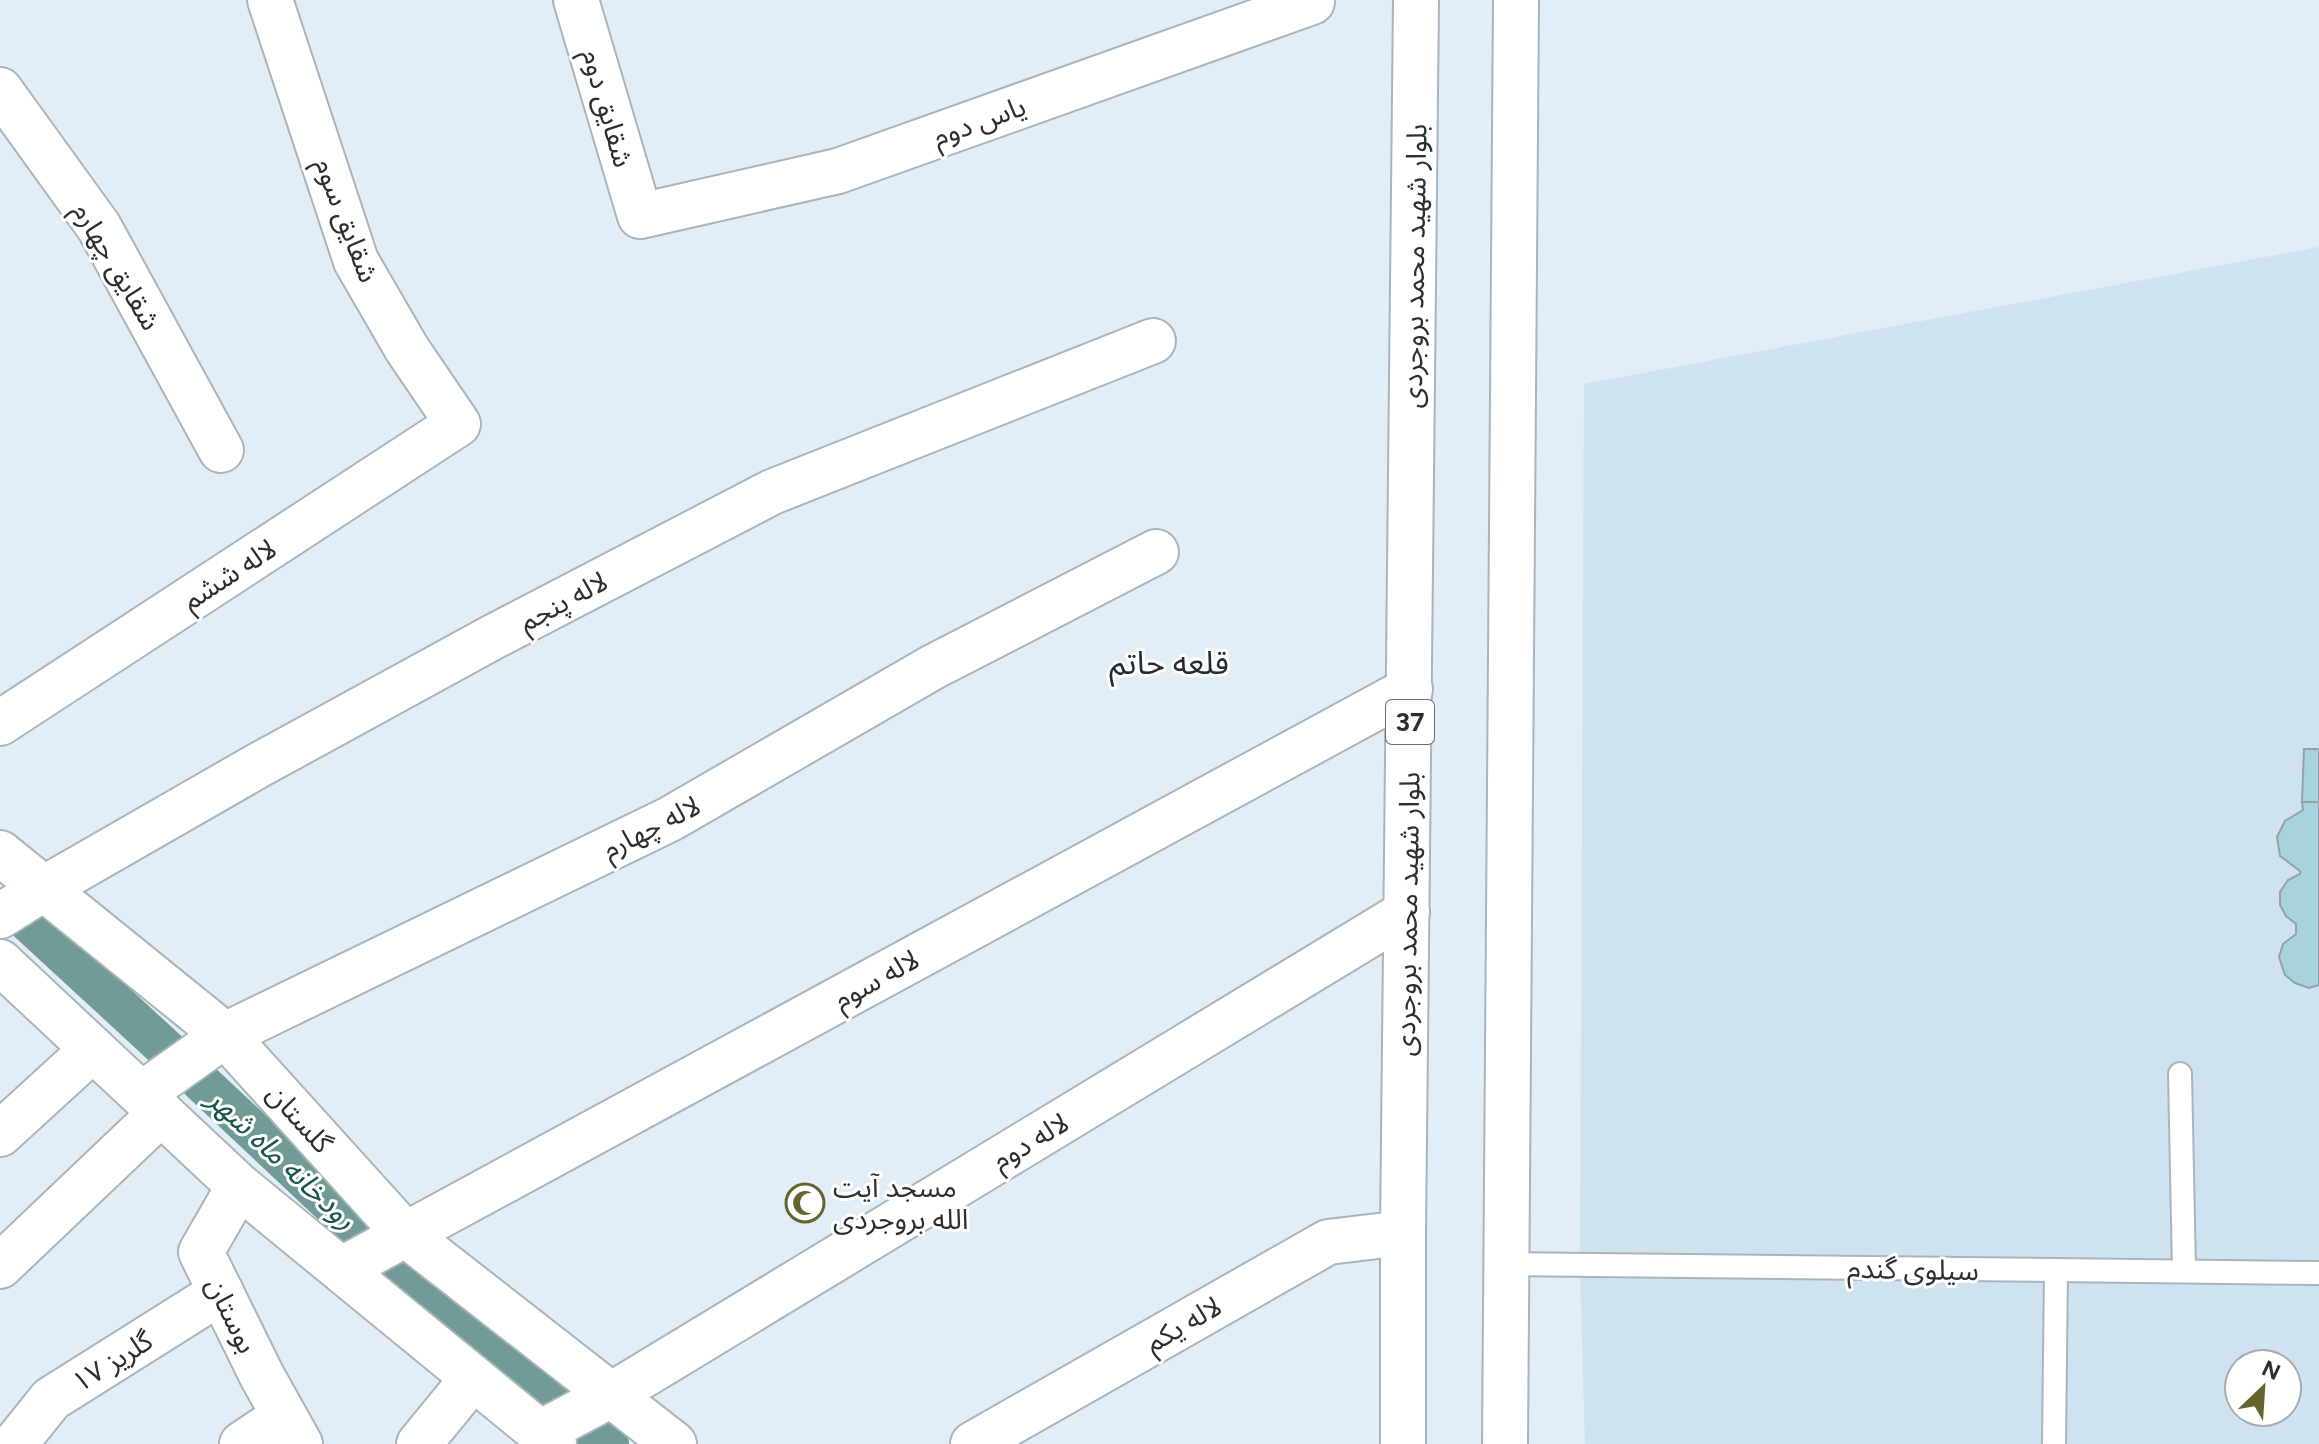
<svg xmlns="http://www.w3.org/2000/svg" width="2319" height="1444" font-family="Figtree,'Noto Sans Arabic',sans-serif">
<rect width="100%" height="100%" fill="#e1edf7"/>
<path fill="#cfe2f0" fill-rule="evenodd" d="M2319 247V1444H1585L1580 1266 1584 384ZM2239 1364H2287V1412H2239Z"/>
<g fill="none" stroke-linecap="round" stroke-linejoin="round">
<g stroke="#719b96" stroke-width="40">
<polyline points="26,920 167,1050"/>
<polyline points="201,1082 364,1235"/>
<polyline points="392,1261 551,1397"/>
<polyline points="592,1430 609,1444"/>
</g>
</g>
<g fill="#a8d3dd" stroke="#94a3a7" stroke-width="2">
<polygon points="2304,749 2319,749 2319,802 2302,802"/>
<polygon points="2302,802 2319,802 2319,985 2309,988 2295,983 2285,975 2279,957 2283,944 2296,934 2296,924 2286,916 2280,905 2280,892 2288,880 2300,874 2300,871 2280,856 2277,837 2285,821 2303,810"/>
</g>
<g fill="none" stroke-linecap="round" stroke-linejoin="round">
<defs>
<g id="lane">
<polyline points="2180,1074 2184,1271"/>
<polyline points="1507,1264 2319,1273"/>
<polyline points="2054,1444 2056,1270"/>
</g>
<g id="street">
<polyline points="576,0 640,216 838,171 1312,2"/>
<polyline points="0,90 99,227 221,450"/>
<polyline points="0,723 458,424 407,349 356,261 270,0"/>
<polyline points="0,853 225,1035 405,1234 674,1444"/>
<polyline points="0,916 43,889 259,765 493,637 772,492 1153,341"/>
<polyline points="142,1094 225,1035 670,819 933,667 1156,552"/>
<polyline points="0,1134 93,1049"/>
<polyline points="0,1266 161,1113"/>
<polyline points="342,1269 1410,689"/>
<polyline points="540,1433 611,1395 1407,912"/>
<polyline points="15,1444 51,1399 221,1292"/>
<polyline points="242,1444 284,1416"/>
<polyline points="419,1444 473,1378"/>
<polyline points="973,1444 1328,1242 1403,1233"/>
</g>
<g id="secondary">
<polyline points="0,962 239,1186 554,1444"/>
<polyline points="239,1186 201,1252 262,1376 300,1444"/>
</g>
<g id="highway">
<polyline points="1403,1444 1403,1233 1416,0"/>
<polyline points="1505,1444 1516,0"/>
</g>
</defs>
<use href="#lane" stroke="#a9b4bd" stroke-width="26"/>
<use href="#street" stroke="#a9b4bd" stroke-width="48"/>
<use href="#secondary" stroke="#a9b4bd" stroke-width="48"/>
<use href="#highway" stroke="#a9b4bd" stroke-width="48"/>
<use href="#lane" stroke="#fff" stroke-width="22"/>
<use href="#street" stroke="#fff" stroke-width="44"/>
<use href="#secondary" stroke="#fff" stroke-width="44"/>
<use href="#highway" stroke="#fff" stroke-width="44"/>
</g>
<defs>
<symbol id="mosque-ring" viewBox="-11 -11 22 22"><circle r="9.5" fill="#fff" stroke="#656330" stroke-width="1.5"/><path d="M3.5-4.9A6 6 0 1 0 3.5 4.9A5 5 0 1 1 3.5-4.9Z" fill="#656330"/></symbol>
</defs>
<g fill-rule="evenodd">
<use href="#mosque-ring" x="783" y="1181" width="44" height="44"/>
</g>
<g text-anchor="middle" stroke-width="6" stroke-linejoin="round" paint-order="stroke">
<rect fill="#fff" stroke="#6a6d70" stroke-width="2" x="1386" y="700" width="48" height="44" rx="6"/>
<g font-size="26" font-weight="bold" fill="#2a2f32">
<text x="1410" y="731">37</text>
</g>
<g font-size="28" fill="#2a2f32" stroke="#fff">
<text transform="translate(608 108) rotate(74)" y="10">شقایق دوم</text>
<text transform="translate(979 121) rotate(-20)" y="10">یاس دوم</text>
<text transform="translate(347 220) rotate(69)" y="10">شقایق سوم</text>
<text transform="translate(117 266) rotate(59)" y="10">شقایق چهارم</text>
<text transform="translate(1414 266) rotate(-89)" y="10">بلوار شهید محمد بروجردی</text>
<text transform="translate(229 574) rotate(-33)" y="10">لاله ششم</text>
<text transform="translate(563 601) rotate(-28)" y="10">لاله پنجم</text>
<text transform="translate(651 827) rotate(-27)" y="10">لاله چهارم</text>
<text transform="translate(1407 914) rotate(-89)" y="10">بلوار شهید محمد بروجردی</text>
<text transform="translate(876 979) rotate(-29)" y="10">لاله سوم</text>
<text transform="translate(300 1118) rotate(48)" y="10">گلستان</text>
<text transform="translate(1030 1141) rotate(-31)" y="10">لاله دوم</text>
<text transform="translate(1913 1269) rotate(1)" y="10">سیلوی گندم</text>
<text transform="translate(232 1315) rotate(64)" y="10">بوستان</text>
<text transform="translate(1183 1324) rotate(-30)" y="10">لاله یکم</text>
<text transform="translate(112 1361) rotate(-32)" y="10">گلریز ۱۷</text>
</g>
<g font-size="28" fill="#2a2f32" stroke="#fff" text-anchor="start">
<text x="833" y="1197">مسجد آیت<tspan x="833" dy="32">الله بروجردی</tspan></text>
</g>
<g font-size="30" font-style="italic" fill="#185550" stroke="#fff">
<text transform="translate(282 1159) rotate(43)" y="10">رودخانه ماه شهر</text>
</g>
<g font-size="32" fill="#232c33" stroke="#fff">
<text x="1169" y="674">قلعه حاتم</text>
</g>
</g>
<g transform="translate(2263 1388) rotate(25)"><circle r="38" fill="#ffffff" stroke="#aaacad" stroke-width="2"/>
<path d="M0-6L14 30L0 20L-14 30Z" fill="#656330"/>
<text y="-12" font-size="22" font-weight="bold" text-anchor="middle" fill="#2a2f32">N</text>
</g>
</svg>
